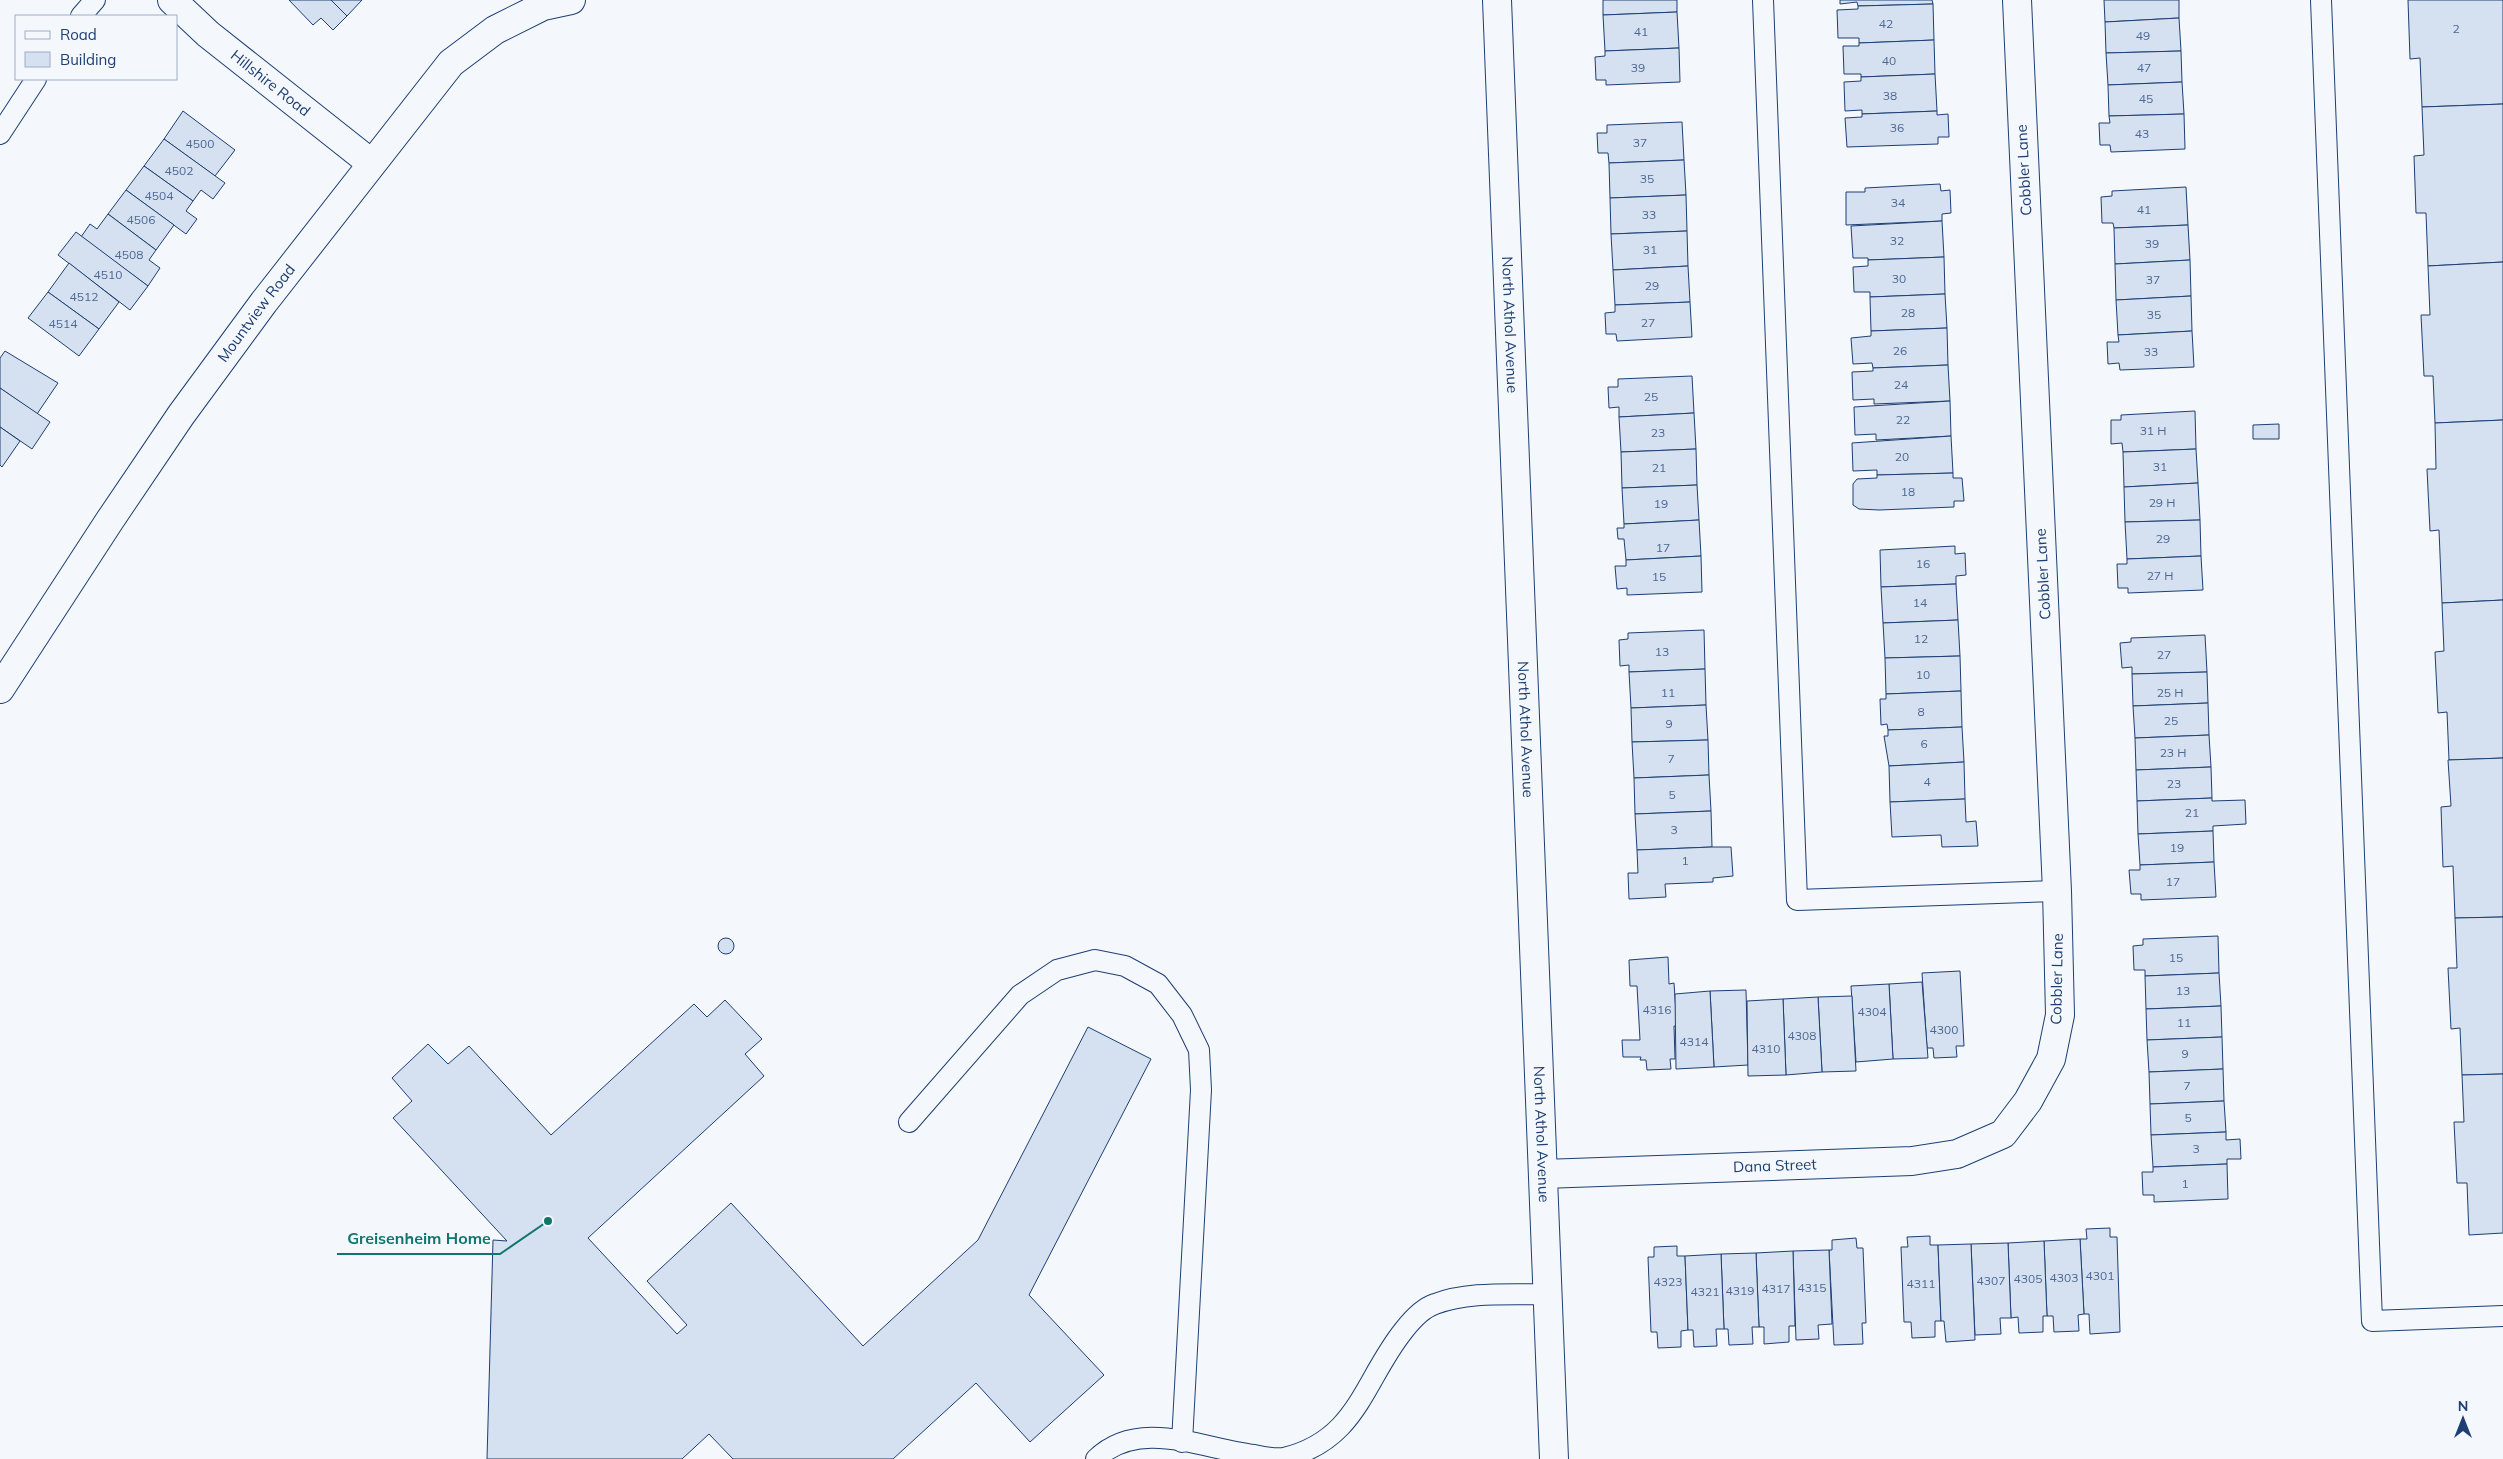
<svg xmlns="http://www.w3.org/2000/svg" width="2503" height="1459" font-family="Mulish,sans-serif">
<rect width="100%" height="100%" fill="#f4f7fb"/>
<g fill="#d5e0f0" stroke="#1d3f73">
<polygon points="289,0 331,0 347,16 333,30 321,18 313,25"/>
<polygon points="331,0 362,0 347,16"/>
<polygon points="1603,0 1677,0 1677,12 1603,15"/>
<polygon points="1840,0 1932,0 1933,4 1858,6 1857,2 1840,4"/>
<polygon points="2104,0 2179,0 2179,18 2105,22"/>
<polygon points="2408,0 2503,0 2503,104 2422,107 2420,58 2410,59"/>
<polygon points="1933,4 1934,40 1859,43 1859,38 1838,38 1837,10 1858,9 1858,6"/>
<polygon points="1677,12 1679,48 1605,51 1603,15"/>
<polygon points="2179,18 2181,51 2106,53 2105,22"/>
<polygon points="1934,40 1935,74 1861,77 1861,74 1844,74 1843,46 1859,46 1859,43"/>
<polygon points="1679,48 1680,82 1606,85 1606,80 1596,80 1595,57 1605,56 1605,51"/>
<polygon points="2181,51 2182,82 2108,85 2106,53"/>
<polygon points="1935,74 1937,111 1862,114 1862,110 1845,111 1844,82 1861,81 1861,77"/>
<polygon points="2182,82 2184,114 2109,116 2108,85"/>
<polygon points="2503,104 2503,262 2428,266 2426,213 2416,213 2414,156 2424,155 2422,107"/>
<polygon points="183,111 235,150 215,176 164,139"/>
<polygon points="1937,111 1937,115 1948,114 1949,137 1938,137 1938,144 1847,147 1845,118 1862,117 1862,114"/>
<polygon points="2184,114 2185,149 2111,152 2110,145 2100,145 2099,123 2110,123 2109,116"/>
<polygon points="1682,122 1684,160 1609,163 1608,153 1598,153 1597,133 1607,133 1607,125"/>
<polygon points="164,139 225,183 213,199 201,190 193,201 144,166"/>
<polygon points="1684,160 1686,195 1610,198 1609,163"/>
<polygon points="144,166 193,201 186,211 197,219 186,234 126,190"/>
<polygon points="1940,184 1941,191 1950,190 1951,213 1942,214 1942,221 1846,225 1846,192 1865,192 1865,188"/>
<polygon points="2186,187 2188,225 2114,228 2113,223 2102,223 2101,197 2112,196 2112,191"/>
<polygon points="126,190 174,225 156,250 108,214"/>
<polygon points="1686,195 1687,231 1611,234 1610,198"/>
<polygon points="108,214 156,250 149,260 160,268 148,286 81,237 90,224 97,229"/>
<polygon points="1942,221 1944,257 1868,260 1868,258 1853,258 1851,226"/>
<polygon points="2188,225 2190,260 2115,264 2114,228"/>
<polygon points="1687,231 1688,266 1613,270 1611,234"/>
<polygon points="76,232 148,286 130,310 58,255"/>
<polygon points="1944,257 1945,294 1870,297 1870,292 1854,292 1853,267 1868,266 1868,260"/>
<polygon points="2190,260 2191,296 2116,300 2115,264"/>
<polygon points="2503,262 2503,420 2435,423 2433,376 2424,376 2421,315 2430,315 2428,266"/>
<polygon points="69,263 119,302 99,329 48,292"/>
<polygon points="1688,266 1690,302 1615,305 1613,270"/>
<polygon points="48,292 99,329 79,356 28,318"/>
<polygon points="1945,294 1947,328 1871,331 1870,297"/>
<polygon points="2191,296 2192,331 2118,335 2116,300"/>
<polygon points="1690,302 1692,337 1617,341 1616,334 1606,334 1605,313 1615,312 1615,305"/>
<polygon points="1947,328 1948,365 1873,368 1872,363 1853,364 1851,338 1871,336 1871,331"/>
<polygon points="2192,331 2194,367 2120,370 2119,363 2108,364 2107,342 2119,342 2118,335"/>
<polygon points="5,351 58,383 37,414 0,388 0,358"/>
<polygon points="1948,365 1950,401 1874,404 1874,399 1853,400 1852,372 1873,371 1873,368"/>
<polygon points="1692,376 1694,413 1619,417 1619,407 1609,408 1608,387 1618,387 1618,379"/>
<polygon points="0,388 50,422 32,449 0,427"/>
<polygon points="1950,401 1951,436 1876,440 1876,434 1855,435 1854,407"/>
<polygon points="2195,411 2196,449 2123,452 2122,443 2111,444 2111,420 2121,420 2121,415"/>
<polygon points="1694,413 1696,449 1621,452 1619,417"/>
<polygon points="2503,420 2503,600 2442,603 2439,530 2430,531 2427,469 2436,469 2435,423"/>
<polygon points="2279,424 2279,439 2253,439 2253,425"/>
<polygon points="0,427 20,441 2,467 0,465"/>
<polygon points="1951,436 1953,473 1877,475 1877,470 1853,471 1852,443"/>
<polygon points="1696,449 1697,485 1622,488 1621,452"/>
<polygon points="2196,449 2198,483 2124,487 2123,452"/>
<polygon points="1953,473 1953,478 1962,478 1964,501 1954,501 1954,507 1879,510 1859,509 1853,505 1853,484 1857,479 1877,478 1877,475"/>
<polygon points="2198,483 2200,520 2125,522 2124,487"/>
<polygon points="1697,485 1699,520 1624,524 1622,488"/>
<polygon points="1699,520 1701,556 1626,560 1624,539 1618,539 1617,528 1624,528 1624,524"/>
<polygon points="2200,520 2201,556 2127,559 2125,522"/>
<polygon points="1955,546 1955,554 1965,553 1966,575 1956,576 1956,584 1881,587 1880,550"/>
<polygon points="1701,556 1702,592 1627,595 1627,588 1617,589 1615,566 1626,566 1626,560"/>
<polygon points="2201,556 2203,590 2128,593 2128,588 2118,588 2117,564 2127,564 2127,559"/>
<polygon points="1956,584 1958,620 1883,623 1881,587"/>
<polygon points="2503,600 2503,758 2449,760 2447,712 2438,713 2435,652 2444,651 2442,603"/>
<polygon points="1958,620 1960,656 1885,658 1883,623"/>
<polygon points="1704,630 1705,669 1629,672 1629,665 1620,666 1619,640 1628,639 1628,633"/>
<polygon points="2205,635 2207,672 2132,674 2132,667 2122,668 2120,643 2131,642 2131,638"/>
<polygon points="1960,656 1961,691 1886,694 1885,658"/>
<polygon points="1705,669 1706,705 1631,708 1629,672"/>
<polygon points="2207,672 2208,703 2133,706 2132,674"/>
<polygon points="1961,691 1962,727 1888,730 1887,724 1881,725 1880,699 1886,699 1886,694"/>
<polygon points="2208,703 2209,735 2135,738 2133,706"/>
<polygon points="1706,705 1708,740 1632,742 1631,708"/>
<polygon points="1962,727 1964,762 1889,766 1884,736 1888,736 1888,730"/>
<polygon points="2209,735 2211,767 2136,770 2135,738"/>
<polygon points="1708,740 1709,775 1634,778 1632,742"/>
<polygon points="2503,758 2503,917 2455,918 2453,866 2443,867 2441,807 2451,806 2448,760"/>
<polygon points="1964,762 1965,799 1890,802 1889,766"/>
<polygon points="2211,767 2212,798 2137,801 2136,770"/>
<polygon points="1709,775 1711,811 1635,814 1634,778"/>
<polygon points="2212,798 2212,801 2245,800 2246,824 2213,826 2213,831 2138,834 2137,801"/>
<polygon points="1965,799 1966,822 1976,821 1978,846 1942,847 1941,835 1892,837 1890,802"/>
<polygon points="1711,811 1712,847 1637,850 1635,814"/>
<polygon points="2213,831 2214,862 2140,865 2138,834"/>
<polygon points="1712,847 1731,847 1733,876 1713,878 1713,882 1665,884 1666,897 1629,899 1628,873 1638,873 1637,850"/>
<polygon points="2214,862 2216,897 2141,900 2141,894 2131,894 2129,870 2140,870 2140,865"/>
<polygon points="2503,917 2503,1074 2462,1075 2460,1028 2451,1029 2448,968 2457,968 2455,918"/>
<polygon points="2218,936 2219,973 2145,976 2145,970 2134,970 2133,946 2143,945 2143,939"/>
<circle cx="726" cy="946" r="8"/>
<polygon points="1668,957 1669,984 1674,983 1677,1026 1674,1026 1675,1059 1670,1059 1671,1069 1647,1070 1646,1060 1640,1060 1641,1057 1623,1057 1622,1040 1640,1040 1637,986 1630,986 1629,960"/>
<polygon points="1960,971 1964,1046 1956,1046 1957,1057 1934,1058 1933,1048 1927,1048 1922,973"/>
<polygon points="2219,973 2221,1006 2146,1009 2145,976"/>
<polygon points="1922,982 1928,1058 1893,1059 1889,984"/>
<polygon points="1889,984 1893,1059 1856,1062 1851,986"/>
<polygon points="1746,990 1748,1065 1714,1067 1710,991"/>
<polygon points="1710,991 1714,1067 1676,1069 1675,994"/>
<polygon points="1852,996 1856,1071 1822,1072 1818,997"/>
<polygon points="1818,997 1822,1072 1786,1075 1783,999"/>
<polygon points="1783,999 1786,1075 1748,1076 1747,1001"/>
<polygon points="725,1000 762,1039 745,1054 764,1076 588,1238 677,1334 687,1325 647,1281 731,1203 863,1346 978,1240 1088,1027 1151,1059 1029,1295 1104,1375 1030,1442 976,1383 893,1459 733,1459 709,1434 682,1459 487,1459 493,1240 507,1241 393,1118 412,1101 392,1078 428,1044 448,1064 469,1046 551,1135 694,1004 707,1017"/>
<polygon points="2221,1006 2222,1037 2147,1040 2146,1009"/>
<polygon points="2222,1037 2223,1069 2149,1072 2147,1040"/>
<polygon points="2223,1069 2224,1101 2150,1104 2149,1072"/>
<polygon points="2503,1074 2503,1233 2469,1235 2467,1183 2457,1183 2454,1122 2464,1122 2462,1075"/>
<polygon points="2224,1101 2226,1132 2151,1135 2150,1104"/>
<polygon points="2226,1132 2226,1140 2240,1139 2241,1159 2227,1159 2227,1164 2153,1167 2151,1135"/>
<polygon points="2227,1164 2228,1199 2154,1202 2154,1195 2143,1195 2142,1172 2153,1172 2153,1167"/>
<polygon points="2110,1228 2110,1237 2117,1237 2120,1332 2090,1334 2089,1314 2084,1314 2080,1239 2087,1239 2086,1229"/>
<polygon points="1930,1236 1930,1245 1938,1245 1941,1321 1935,1321 1935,1337 1912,1338 1911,1322 1904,1322 1901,1247 1908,1247 1907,1237"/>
<polygon points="1856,1238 1857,1248 1863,1248 1866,1323 1862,1323 1863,1344 1834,1345 1829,1250 1832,1250 1832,1240"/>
<polygon points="2080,1239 2084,1314 2078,1315 2079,1331 2054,1332 2053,1316 2047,1316 2044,1241"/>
<polygon points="2044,1241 2047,1316 2043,1316 2043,1332 2019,1333 2018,1317 2011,1318 2008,1243"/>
<polygon points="2008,1243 2011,1318 2000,1318 2001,1334 1975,1335 1971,1244"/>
<polygon points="1971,1244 1975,1340 1946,1342 1944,1321 1941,1321 1938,1245"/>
<polygon points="1677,1246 1677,1256 1685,1256 1688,1330 1681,1331 1681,1347 1658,1348 1657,1332 1651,1332 1648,1257 1654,1257 1654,1247"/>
<polygon points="1829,1250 1832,1324 1818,1325 1819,1339 1796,1340 1793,1251"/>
<polygon points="1793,1251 1795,1326 1789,1326 1789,1342 1764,1344 1764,1327 1759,1327 1756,1253"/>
<polygon points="1756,1253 1759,1327 1752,1327 1753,1344 1729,1345 1728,1329 1724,1329 1721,1254"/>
<polygon points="1721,1254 1724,1329 1716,1329 1717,1346 1694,1347 1693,1330 1688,1330 1685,1256"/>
</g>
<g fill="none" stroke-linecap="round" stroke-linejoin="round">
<defs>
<g id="lane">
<polyline points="1763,0 1797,900 2057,891"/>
<polyline points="2321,0 2372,1321 2503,1316"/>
<polyline points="81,16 95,0"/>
<polyline points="0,134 36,79"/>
<polyline points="909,1122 1020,995 1057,970 1095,960 1125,966 1158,984 1182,1015 1199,1050 1201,1090 1182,1442"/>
<path d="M1096 1459C1139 1417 1203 1449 1254 1455 1263 1457 1276 1459 1284 1458 1358 1440 1363 1381 1404 1330 1411 1321 1423 1308 1435 1304 1469 1291 1511 1295 1547 1294"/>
</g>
<g id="street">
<path id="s1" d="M172 0 208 34 371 163"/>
<path id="s2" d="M0 689 110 520 181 415 264 302 451 63 495 30 543 6 571 0"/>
<path id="s3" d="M1543 1174 1912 1161 1957 1154 2003 1134 2028 1101 2051 1059 2060 1015 2057 891 2017 0"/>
</g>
<g id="secondary">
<path id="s4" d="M1497 0 1554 1459"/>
</g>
</defs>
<use href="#lane" stroke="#1d3f73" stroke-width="22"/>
<use href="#street" stroke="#1d3f73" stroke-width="30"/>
<use href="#secondary" stroke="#1d3f73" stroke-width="30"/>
<use href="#lane" stroke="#f4f7fb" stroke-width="20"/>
<use href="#street" stroke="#f4f7fb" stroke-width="28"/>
<use href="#secondary" stroke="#f4f7fb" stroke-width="28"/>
</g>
<g text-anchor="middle" stroke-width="4" stroke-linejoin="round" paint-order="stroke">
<g font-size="12" fill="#4b6792">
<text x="1886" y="28">42</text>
<text x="2456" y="33">2</text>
<text x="1641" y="36">41</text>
<text x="2143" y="40">49</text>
<text x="1889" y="65">40</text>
<text x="1638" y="72">39</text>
<text x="2144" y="72">47</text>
<text x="1890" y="100">38</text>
<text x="2146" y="103">45</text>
<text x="1897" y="132">36</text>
<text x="2142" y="138">43</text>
<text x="1640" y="147">37</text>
<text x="200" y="148">4500</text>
<text x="179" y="175">4502</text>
<text x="1647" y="183">35</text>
<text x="159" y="200">4504</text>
<text x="1898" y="207">34</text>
<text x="2144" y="214">41</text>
<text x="1649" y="219">33</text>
<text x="141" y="224">4506</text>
<text x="1897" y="245">32</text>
<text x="2152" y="248">39</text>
<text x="1650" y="254">31</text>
<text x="129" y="259">4508</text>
<text x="108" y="279">4510</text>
<text x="1899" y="283">30</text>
<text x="2153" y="284">37</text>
<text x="1652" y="290">29</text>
<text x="84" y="301">4512</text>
<text x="1908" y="317">28</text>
<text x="2154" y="319">35</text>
<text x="1648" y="327">27</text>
<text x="63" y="328">4514</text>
<text x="1900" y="355">26</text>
<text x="2151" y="356">33</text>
<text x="1901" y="389">24</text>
<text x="1651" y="401">25</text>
<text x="1903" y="424">22</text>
<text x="2153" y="435">31 H</text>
<text x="1658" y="437">23</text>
<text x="1902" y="461">20</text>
<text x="2160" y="471">31</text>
<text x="1659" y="472">21</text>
<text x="1908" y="496">18</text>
<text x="2162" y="507">29 H</text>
<text x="1661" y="508">19</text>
<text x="2163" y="543">29</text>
<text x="1663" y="552">17</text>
<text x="1923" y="568">16</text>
<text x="2160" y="580">27 H</text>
<text x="1659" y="581">15</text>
<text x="1920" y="607">14</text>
<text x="1921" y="643">12</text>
<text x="1662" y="656">13</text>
<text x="2164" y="659">27</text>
<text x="1923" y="679">10</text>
<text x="1668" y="697">11</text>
<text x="2170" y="697">25 H</text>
<text x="1921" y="716">8</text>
<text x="2171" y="725">25</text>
<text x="1669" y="728">9</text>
<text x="1924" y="748">6</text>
<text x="2173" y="757">23 H</text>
<text x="1671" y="763">7</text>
<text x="1927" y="786">4</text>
<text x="2174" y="788">23</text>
<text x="1672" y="799">5</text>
<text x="2192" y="817">21</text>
<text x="1674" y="834">3</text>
<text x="2177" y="852">19</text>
<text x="1685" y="865">1</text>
<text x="2173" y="886">17</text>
<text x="2176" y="962">15</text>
<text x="2183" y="995">13</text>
<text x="1657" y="1014">4316</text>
<text x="1872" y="1016">4304</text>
<text x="2184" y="1027">11</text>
<text x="1944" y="1034">4300</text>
<text x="1802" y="1040">4308</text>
<text x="1694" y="1046">4314</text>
<text x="1766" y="1053">4310</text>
<text x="2185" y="1058">9</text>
<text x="2187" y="1090">7</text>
<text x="2188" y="1122">5</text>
<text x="2196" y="1153">3</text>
<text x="2185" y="1188">1</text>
<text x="2100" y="1280">4301</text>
<text x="2064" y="1282">4303</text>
<text x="2028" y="1283">4305</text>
<text x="1991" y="1285">4307</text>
<text x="1668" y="1286">4323</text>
<text x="1921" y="1288">4311</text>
<text x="1812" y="1292">4315</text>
<text x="1776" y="1293">4317</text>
<text x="1740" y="1295">4319</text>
<text x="1705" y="1296">4321</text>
</g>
<g font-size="15" fill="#1d3f73" stroke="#f4f7fb">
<text dy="5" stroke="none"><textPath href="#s1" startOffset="129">Hillshire Road</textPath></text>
<text transform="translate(2024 170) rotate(-93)" y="5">Cobbler Lane</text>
<text dy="5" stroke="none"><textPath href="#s2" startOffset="455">Mountview Road</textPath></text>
<text dy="5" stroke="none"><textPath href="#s4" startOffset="325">North Athol Avenue</textPath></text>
<text transform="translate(2043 574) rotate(-93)" y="5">Cobbler Lane</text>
<text dy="5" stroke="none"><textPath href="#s4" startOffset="730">North Athol Avenue</textPath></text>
<text transform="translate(2057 979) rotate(-89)" y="5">Cobbler Lane</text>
<text dy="5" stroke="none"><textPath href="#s4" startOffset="1135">North Athol Avenue</textPath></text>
<text dy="5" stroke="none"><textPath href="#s3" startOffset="232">Dana Street</textPath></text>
</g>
</g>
<path fill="none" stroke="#0f766e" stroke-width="2" d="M548 1221L500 1254H337"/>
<circle fill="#0f766e" stroke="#f4f7fb" stroke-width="2" cx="548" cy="1221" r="5"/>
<g font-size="16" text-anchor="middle" font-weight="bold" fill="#0f766e" stroke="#f4f7fb" stroke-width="4" stroke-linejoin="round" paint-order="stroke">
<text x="419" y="1244">Greisenheim Home</text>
</g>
<rect x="15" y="15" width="162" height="65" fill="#f4f7fb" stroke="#9eadc5"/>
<rect x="25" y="31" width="25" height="8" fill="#f4f7fb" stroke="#9eadc5"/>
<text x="60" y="40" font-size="15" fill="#1d3f73">Road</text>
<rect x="25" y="52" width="25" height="15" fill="#d5e0f0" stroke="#9eadc5"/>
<text x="60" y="65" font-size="15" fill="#1d3f73">Building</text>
<g transform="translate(2463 1419)" stroke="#f4f7fb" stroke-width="4" paint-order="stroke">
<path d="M0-4L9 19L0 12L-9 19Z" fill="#1d3f73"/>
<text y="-8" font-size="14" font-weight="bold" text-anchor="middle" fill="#1d3f73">N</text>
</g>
</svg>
